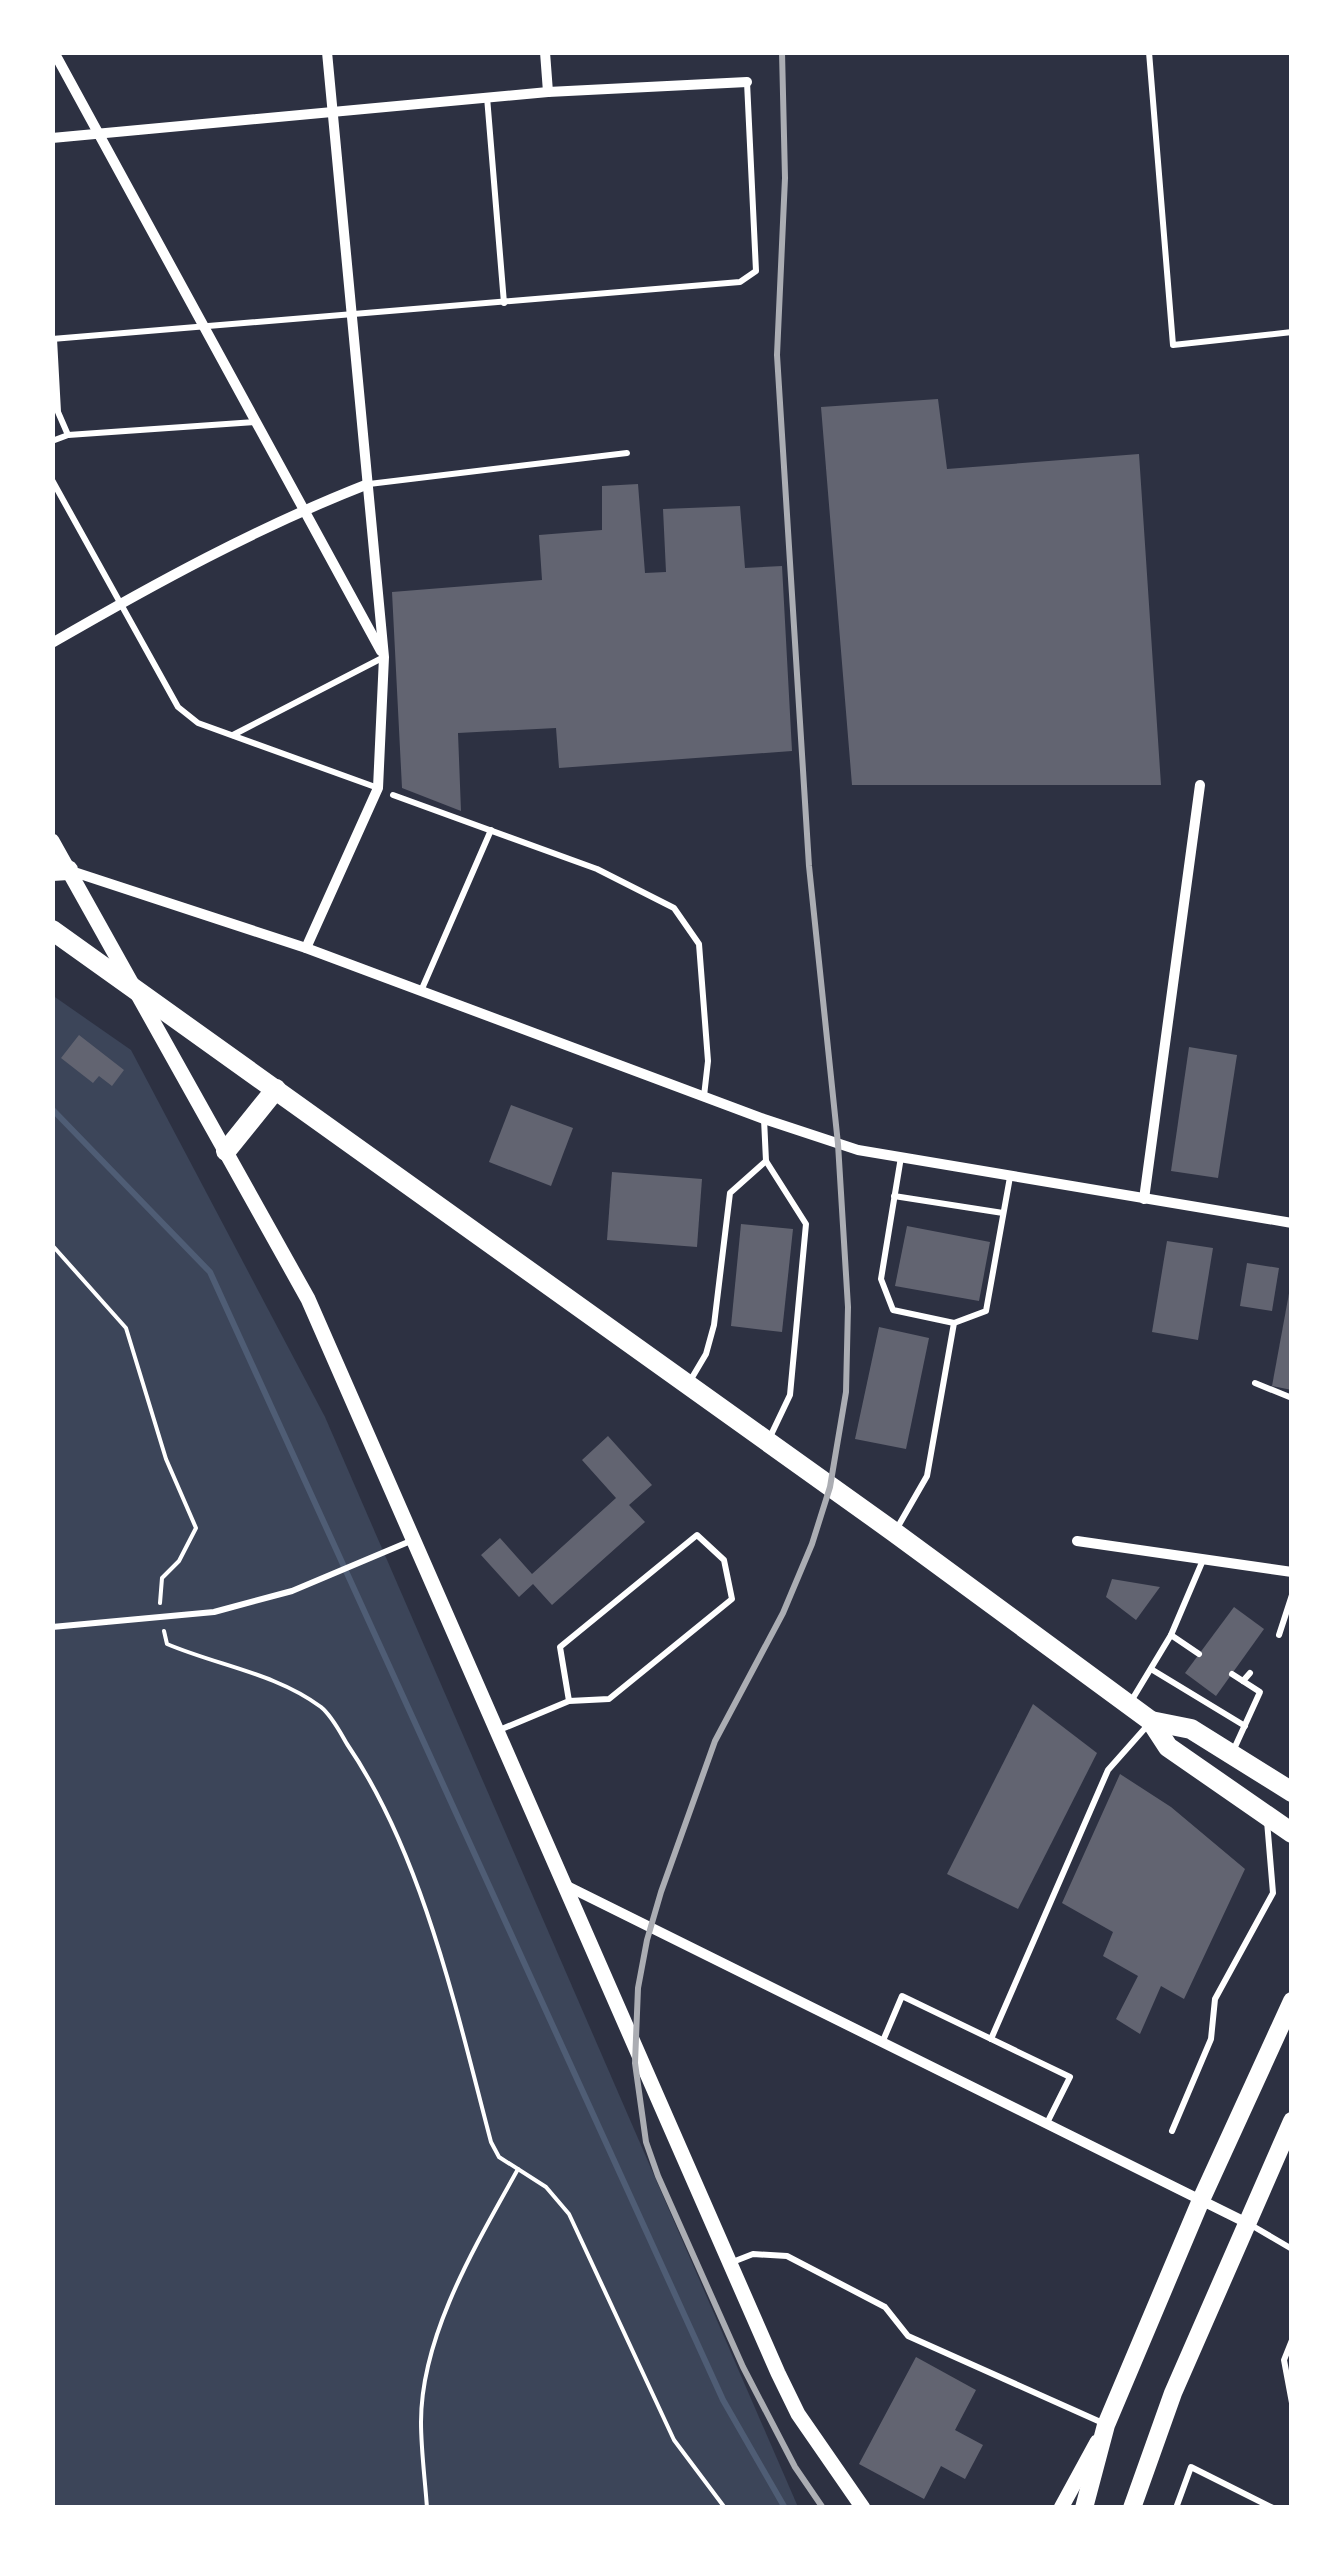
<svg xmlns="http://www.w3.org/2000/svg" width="1344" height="2560" font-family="Signika,sans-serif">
<rect width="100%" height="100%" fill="#2d3142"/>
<polygon fill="#3c4559" points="52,995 131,1050 325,1417 798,2507 53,2507"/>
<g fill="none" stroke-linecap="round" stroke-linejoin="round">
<polyline stroke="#4f5d75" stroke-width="6" points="52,1109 210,1272 723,2400 785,2508"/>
</g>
<g fill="#626471">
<polygon points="938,399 947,469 1139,454 1161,785 852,785 821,407"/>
<polygon points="638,484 645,573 666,572 663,509 740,506 745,568 782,566 792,751 559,768 556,728 458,733 461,811 402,788 392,592 542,580 539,535 602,530 602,486"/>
<polygon points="79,1035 124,1070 112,1086 99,1076 93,1083 61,1058"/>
<polygon points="1189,1047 1237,1055 1218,1178 1171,1171"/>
<polygon points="511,1105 573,1128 551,1186 489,1162"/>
<polygon points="612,1172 702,1179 697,1247 607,1240"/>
<polygon points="741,1224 793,1229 782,1332 731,1326"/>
<polygon points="907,1226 990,1242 979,1301 895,1286"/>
<polygon points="1167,1241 1213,1248 1198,1340 1152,1332"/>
<polygon points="1247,1263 1279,1268 1272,1311 1240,1306"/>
<polygon points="1290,1288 1292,1288 1292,1390 1272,1386"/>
<polygon points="879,1327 929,1338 906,1449 855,1439"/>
<polygon points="608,1436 652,1485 629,1505 645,1522 552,1605 533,1584 519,1597 481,1555 500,1538 532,1574 616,1498 582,1460"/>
<polygon points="1112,1579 1160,1587 1136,1620 1106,1597"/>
<polygon points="1234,1607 1264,1629 1216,1696 1185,1673"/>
<polygon points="1033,1704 1097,1753 1018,1909 947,1874"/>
<polygon points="1120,1774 1171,1807 1245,1869 1184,1999 1161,1986 1140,2034 1116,2019 1138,1976 1103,1956 1113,1932 1062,1903"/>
<polygon points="916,2357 976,2390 955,2430 983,2445 965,2479 941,2466 924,2499 859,2464"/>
</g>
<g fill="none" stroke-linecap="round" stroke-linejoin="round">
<g stroke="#fff" stroke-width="4">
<polyline points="52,1245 126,1328 166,1459 196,1528 179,1561 162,1578 160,1603"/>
<path d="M164 1631 167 1644C219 1666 275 1673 321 1707 332 1716 340 1732 347 1744 423 1855 457 2013 491 2142L499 2157 546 2187 569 2214 674 2440 725 2508"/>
<path d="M427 2508C425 2479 421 2450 421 2422 421 2335 477 2243 518 2169"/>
</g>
<g stroke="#fff" stroke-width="6">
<polyline points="1149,52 1173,345 1292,332"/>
<polyline points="487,97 504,303"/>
<polyline points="52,339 740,282 756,271 747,82"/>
<polyline points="54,339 58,412 68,435"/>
<polyline points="52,441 68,435 255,422"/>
<polyline points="52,480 178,707 198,723 378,788"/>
<polyline points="369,484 627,453"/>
<polyline points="233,735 384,657"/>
<polyline points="393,795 597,869 674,908 699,944 708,1061 704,1096"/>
<polyline points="421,991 491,830"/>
<polyline points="764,1119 766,1161 806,1224 790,1395 770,1437"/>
<polyline points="901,1157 881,1279 893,1310 954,1323"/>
<polyline points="894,1196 1003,1213"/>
<polyline points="690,1381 706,1354 714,1325 730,1193 766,1161"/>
<polyline points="1255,1383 1292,1398"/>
<polyline points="896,1530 927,1476 954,1323 986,1311 1010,1177"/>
<polyline points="52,1627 214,1612 292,1591 413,1540"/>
<polyline points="1171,1635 1203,1560"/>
<polyline points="1279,1635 1292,1595"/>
<polyline points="1151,1669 1245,1726"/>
<polyline points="1232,1674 1260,1692 1234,1749"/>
<polyline points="1243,1681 1250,1673"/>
<polyline points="1130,1703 1171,1635 1199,1654"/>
<polyline points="497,1731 569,1701 609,1699 732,1599 724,1560 697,1535 560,1647 569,1701"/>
<polyline points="991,2039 1108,1770 1147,1726"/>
<polyline points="882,2043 902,1996 1070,2077 1047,2123"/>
<polyline points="1172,2131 1211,2039 1215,1999 1273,1893 1267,1821"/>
<polyline points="1251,2225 1292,2249"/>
<polyline points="730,2263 753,2254 787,2256 885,2307 908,2336 1105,2424"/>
<polyline points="1292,2340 1284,2360 1292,2403"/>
<polyline points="1176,2508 1191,2467 1273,2508"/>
</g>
<g stroke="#fff" stroke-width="10">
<polyline points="54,52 381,651"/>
<polyline points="545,52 548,92"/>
<polyline points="52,138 548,92 747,82"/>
<path d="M52 643C154 584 258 527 368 484"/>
<polyline points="68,870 306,948 764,1119 858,1150 1292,1223"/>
<polyline points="306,948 378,788 384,657 327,52"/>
<polyline points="1144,1199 1200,785"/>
<polyline points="1077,1541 1292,1572"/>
<polyline points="565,1885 1245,2222"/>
</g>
<g stroke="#fff" stroke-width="15">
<polyline points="52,841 308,1299 778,2373 798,2414 863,2508"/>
<polyline points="1061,2508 1097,2442"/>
</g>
<g stroke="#fff" stroke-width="18">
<polyline points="1084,2508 1106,2425 1201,2200 1292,2001"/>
<polyline points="1132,2508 1173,2393 1292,2121"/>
</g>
<g stroke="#fff" stroke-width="20">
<polyline points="52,871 68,870"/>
<polyline points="52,930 894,1532 1151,1721 1168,1747 1292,1833"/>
<polyline points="226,1151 276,1089"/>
<polyline points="1151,1721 1191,1729 1292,1792"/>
</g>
<polyline stroke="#abadb3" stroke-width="6" points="782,52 785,178 777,355 809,866 838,1144 848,1307 846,1392 830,1487 812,1544 783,1613 715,1741 661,1892 647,1940 638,1988 635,2063 646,2142 658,2176 743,2367 795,2467 823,2508"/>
</g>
<rect width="1344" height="2560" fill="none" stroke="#ffffff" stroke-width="110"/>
</svg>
